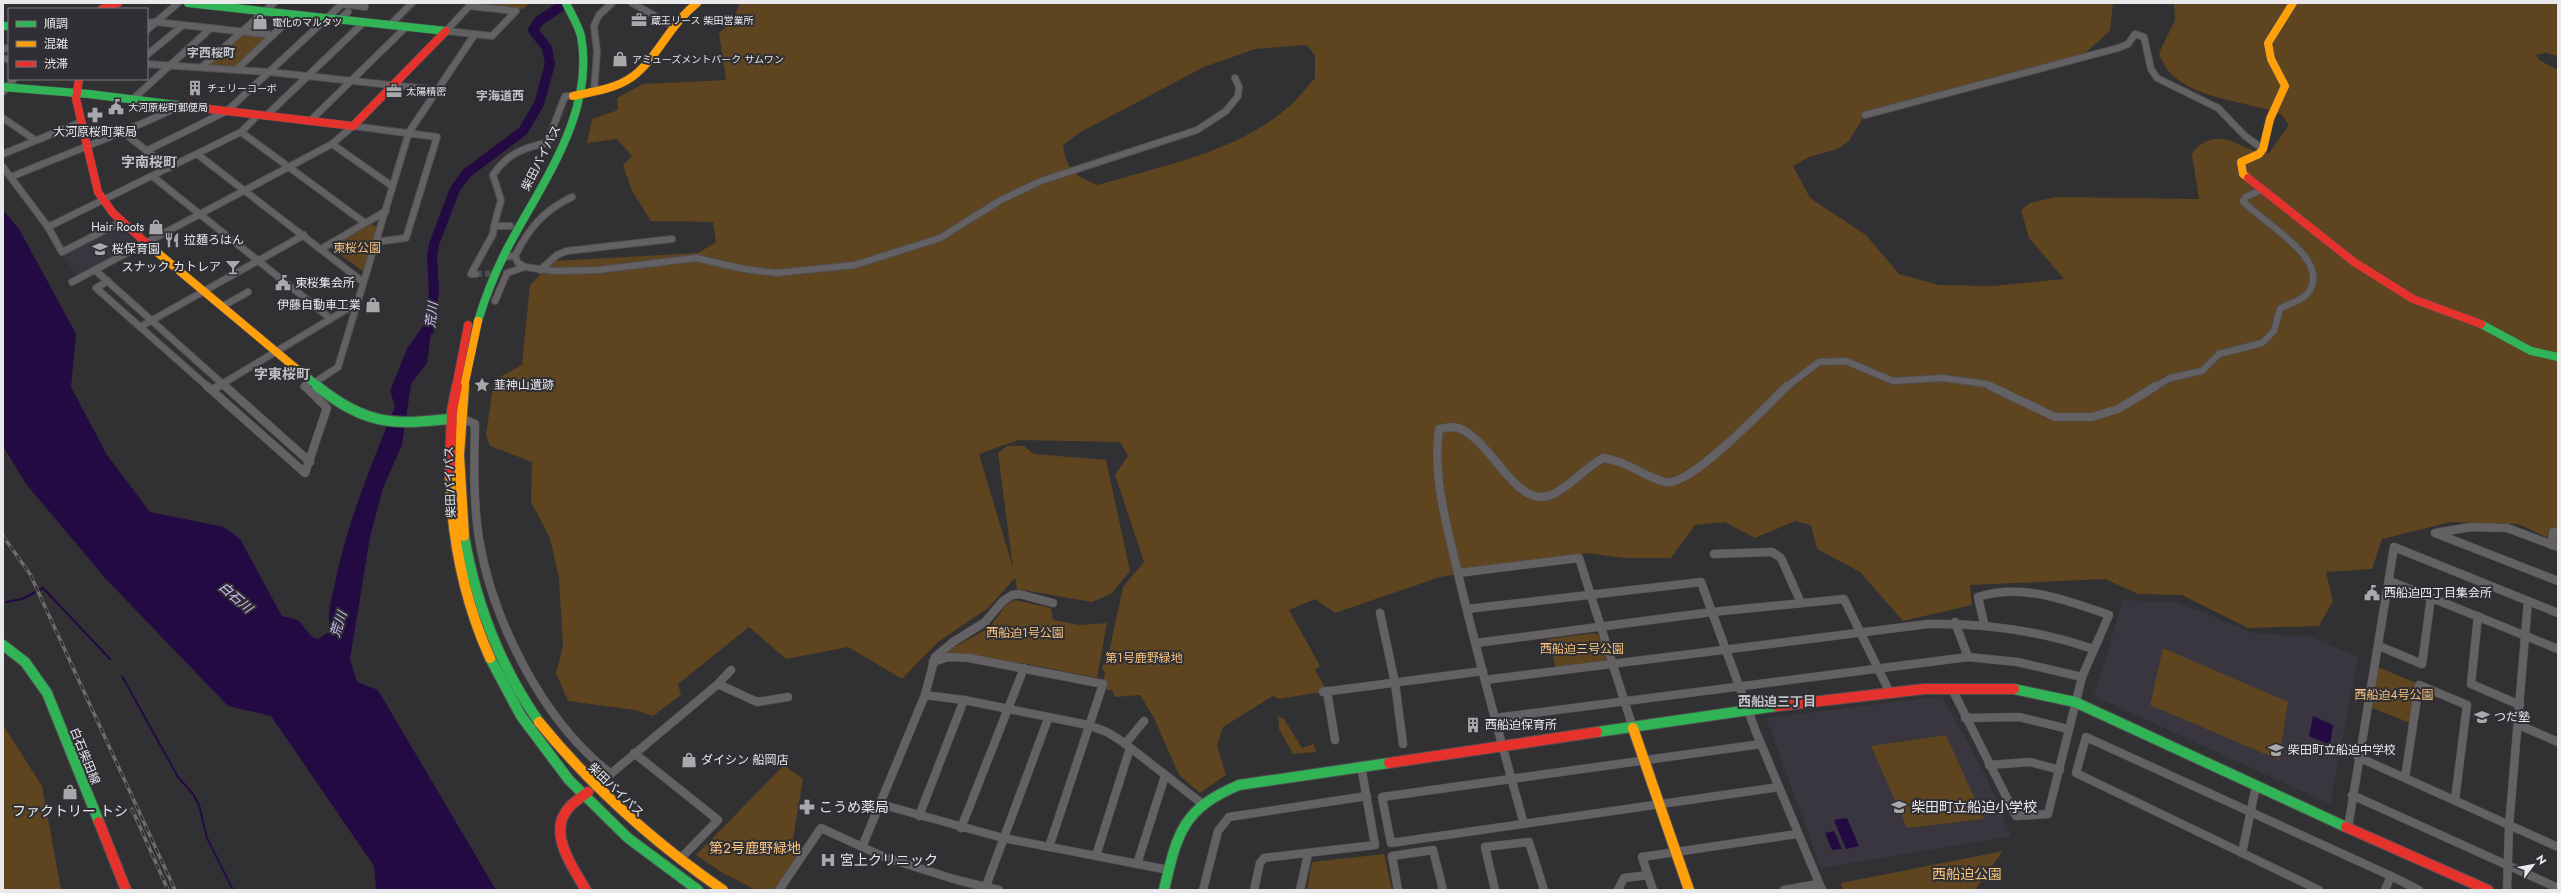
<svg xmlns="http://www.w3.org/2000/svg" width="2561" height="893" font-family="Jost,'Noto Sans JP',sans-serif">
<rect width="100%" height="100%" fill="#313033"/>
<g fill="#39363f">
<polygon points="118,226 139,244 77,277 63,254"/>
<polygon points="2123,600 2177,602 2253,633 2311,637 2358,657 2330,804 2094,696"/>
<polygon points="1942,696 1987,778 2011,836 1821,868 1766,718"/>
</g>
<g fill="#5e441f" fill-rule="evenodd">
<polygon points="475,3 529,3 524,9 475,6"/>
<path d="M740 3H2113L2110 31 2083 55 2024 77 1883 107 1866 113 1849 141 1837 149 1809 157 1793 166 1810 198 1866 235 1899 274 1939 285 1992 286 2064 279 2029 238 2021 210 2030 203 2056 197 2199 199 2192 155C2194 149 2197 147 2202 144 2226 128 2245 154 2269 153L2289 125 2281 114C2242 99 2172 99 2159 53L2175 20 2174 3H2558V56L2546 53 2536 55 2539 60 2558 70V543L2519 524 2451 522 2382 539 2372 569 2326 572 2333 601 2319 626 2248 628 2182 595 2138 594 2105 579 1970 585 1972 605 1903 621 1860 572 1817 549 1811 525 1795 521 1755 538 1725 522 1695 525 1671 558H1624L1587 553 1440 577 1335 613 1315 599 1289 610 1320 666 1315 670 1327 691 1279 699 1273 696 1223 727 1217 746 1226 775 1200 793 1179 775 1154 718 1140 695 1115 697 1112 690 1101 689 1105 673 1102 667 1108 657 1123 587 1144 562 1115 475 1128 456 1120 442 1018 440 979 454 1013 568 998 453 1007 446H1024L1034 454 1106 460 1130 571 1111 594 1092 602 1017 589 1015 578 988 608 938 642 902 679 848 647 786 659 749 627 678 684 681 695 653 716 635 710 568 701 556 673 563 646 559 578 550 538 531 502 532 462 490 446 486 435 494 380 522 365 530 285 554 261 698 253 716 242 713 222 651 221 632 191 623 165 632 156 617 139 587 143 592 119 618 110 617 98 643 84 726 80 719 33 733 20ZM1307 45 1315 56V78C1306 88 1297 100 1286 109 1234 153 1161 166 1098 185 1076 177 1066 169 1063 145L1079 133 1204 67 1255 49Z"/>
<polygon points="244,33 270,37 236,67 207,66"/>
<polygon points="371,224 379,228 365,273 329,246"/>
<polygon points="1015,600 1051,608 1053,620 1080,625 1107,623 1097,678 1027,664 945,652 989,628 1006,605"/>
<polygon points="1595,633 1599,636 1606,657 1605,661 1556,668 1548,639"/>
<polygon points="2163,648 2288,702 2279,760 2150,705"/>
<polygon points="2378,667 2416,683 2410,723 2370,707"/>
<polygon points="1278,716 1284,719 1302,748 1314,744 1316,752 1293,754 1279,729"/>
<polygon points="3,725 42,786 61,890 3,890"/>
<polygon points="1946,735 1984,819 1907,828 1871,746"/>
<polygon points="784,765 803,779 792,845 802,851 773,890 756,890 721,872 696,855"/>
<polygon points="2003,851 1975,890 1843,890 1841,883"/>
<polygon points="1384,854 1392,890 1307,890 1312,862"/>
</g>
<g fill="#240a42">
<path d="M3 210 19 229 76 334 71 387 107 455 150 512 224 527 240 539 282 616 298 620 312 637 318 639 330 631C327 615 331 600 335 583 347 522 372 464 395 406L390 391 407 349 434 310 427 363 411 384 402 445 383 488 370 537 350 659 357 682 378 690 496 890H376L374 866 271 716 228 706 106 579 26 484 3 446Z"/>
<polygon points="2313,716 2333,725 2330,745 2309,736"/>
<polygon points="1847,818 1859,846 1846,849 1834,820"/>
<polygon points="1834,831 1842,849 1832,850 1825,833"/>
</g>
<g fill="none" stroke-linecap="round" stroke-linejoin="round">
<g stroke="#240a42" stroke-width="2">
<polyline points="6,602 22,599 43,588 110,659"/>
<polyline points="122,676 178,777 193,794 199,805 207,838 233,890"/>
</g>
<polyline stroke="#240a42" stroke-width="10" points="429,330 434,291 432,256 434,244 455,189 467,173 523,131 539,104 550,64 547,48 533,30 539,21 566,3"/>
<polyline stroke="#4d4c4f" stroke-width="6" stroke-dasharray="6 3" stroke-linecap="butt" points="476,274 507,273"/>
<defs>
<g id="street-far1">
<polyline points="632,3 671,25"/>
<polyline points="342,4 365,7"/>
<polyline points="339,20 348,12"/>
<polyline points="147,23 156,22 273,35"/>
<polyline points="390,25 412,3"/>
<polyline points="147,30 178,3"/>
<polyline points="446,31 492,36 516,11 469,6"/>
<polyline points="446,31 472,3"/>
<polyline points="3,49 9,48"/>
<polyline points="147,55 183,25"/>
<polyline points="3,58 9,60"/>
<polyline points="147,64 269,72 438,90"/>
<polyline points="202,67 274,3"/>
<polyline points="236,70 294,15"/>
<polyline points="3,92 14,79"/>
<polyline points="594,92 597,52 594,26 599,15 612,3"/>
<polyline points="133,99 211,28"/>
<polyline points="1865,115 2118,48 2128,44 2135,34 2144,37 2151,69 2157,78 2218,108 2245,136 2263,149"/>
<polyline points="266,116 364,22"/>
<polyline points="3,118 35,140"/>
<polyline points="310,121 406,27"/>
<polyline points="241,132 365,223"/>
<polyline points="124,133 169,168"/>
<polyline points="332,144 392,186"/>
<polyline points="146,151 227,111 343,3"/>
<polyline points="3,154 81,122"/>
<polyline points="197,154 363,282"/>
<polyline points="3,167 48,227 241,132 258,115"/>
<polyline points="152,176 331,319"/>
<path d="M11 177C68 153 125 133 180 106"/>
<path d="M510 226H494L501 200 493 175C506 155 524 147 547 143L565 96H573"/>
<polyline points="48,227 62,252 121,222"/>
<polyline points="321,249 386,211"/>
<path d="M515 256C529 228 544 210 572 197"/>
<polyline points="503,257 515,256 518,263 525,267 554,271 598,270 696,258 744,269 776,273 855,265 940,238 1001,200 1041,181 1197,130 1226,111 1238,96 1239,87 1235,78"/>
<polyline points="95,270 226,387"/>
<polyline points="540,270 557,255 567,251 672,239"/>
<polyline points="476,274 471,274 493,234 494,226"/>
<polyline points="108,281 96,288 208,387"/>
<polyline points="72,282 332,144 353,126 437,137 406,238 375,242"/>
<polyline points="495,301 507,273 525,267"/>
<polyline points="223,306 248,292"/>
<polyline points="140,327 304,235"/>
<polyline points="314,383 338,367 409,132 475,34"/>
<polyline points="217,387 357,303"/>
<polyline points="304,387 311,381"/>
<polyline points="1786,387 1819,362 1846,361 1893,381 1943,378 1986,384 1992,387"/>
<path d="M2155 387 2170 378 2202 371 2219 354 2262 343 2274 331 2280 309C2288 303 2300 302 2307 294 2335 260 2261 222 2243 201L2246 197 2261 190"/>
</g>
<g id="street">
<polyline points="207,386 305,473 327,408 305,386"/>
<polyline points="225,386 310,462"/>
<polyline points="1990,386 2055,417 2092,417 2118,409 2156,386"/>
<polyline points="212,390 219,386"/>
<path d="M461 418 475 424C474 462 473 501 479 539 493 622 543 721 610 773"/>
<polyline points="2552,545 2553,532 2558,532"/>
<polyline points="2558,547 2507,528 2471,527 2435,533 2558,581"/>
<polyline points="1714,554 1772,552 1781,558 1801,603"/>
<polyline points="1458,573 1579,558 1633,728"/>
<polyline points="2390,581 2558,649"/>
<polyline points="1467,609 1701,582 1756,732 1822,890"/>
<polyline points="1380,613 1395,683 1403,744"/>
<polyline points="2478,616 2471,684 2520,705"/>
<polyline points="1955,622 1968,657"/>
<polyline points="1476,643 1712,612 1844,599 1890,693"/>
<polyline points="2379,646 2422,664 2431,597"/>
<polyline points="933,662 948,657 969,658 1103,684 1049,847"/>
<path d="M1485 680 1928 624C1986 623 2038 630 2093 649"/>
<polyline points="718,684 757,702 788,697"/>
<path d="M1952 689 2016 816 2048 814 2082 677 2109 615C2066 600 2023 583 1978 597L1984 623"/>
<polyline points="1327,691 1335,740"/>
<polyline points="1323,692 1483,671"/>
<polyline points="925,695 964,700 1088,725 1107,732 1123,742 1200,802"/>
<polyline points="1495,718 1968,657 2017,662 2082,677"/>
<polyline points="1965,718 2019,717 2068,729"/>
<polyline points="2519,725 2558,742"/>
<polyline points="1125,744 1144,721"/>
<polyline points="1761,744 1382,797 1391,843 1779,787"/>
<polyline points="634,753 718,820 680,859"/>
<polyline points="2358,757 2558,847"/>
<polyline points="1989,765 2030,762 2060,770"/>
<polyline points="2405,778 2419,685 2467,705 2455,800"/>
<polyline points="595,787 718,684 731,670"/>
<polyline points="2352,795 2558,888"/>
<polyline points="880,804 1003,838 1169,870"/>
<polyline points="919,816 964,700"/>
<path d="M1524 824C1501 742 1479 661 1459 578 1448 530 1432 478 1439 429 1444 428 1450 427 1454 427 1490 433 1513 510 1551 495 1571 487 1584 468 1603 458 1628 461 1642 476 1665 482 1689 489 1768 404 1787 386"/>
<polyline points="961,828 1024,668"/>
<polyline points="2348,828 2394,547 2558,613"/>
<polyline points="862,847 925,695 935,657 953,642 985,622 1003,601 1012,595 1019,594 1053,603"/>
<polyline points="2242,853 2256,786"/>
<polyline points="1096,856 1130,748"/>
<polyline points="1137,864 1165,776"/>
<polyline points="986,886 1048,719"/>
<polyline points="779,890 821,828 884,857 957,880 999,890"/>
<polyline points="1203,890 1218,831 1229,817 1367,796"/>
<polyline points="1254,890 1260,863 1264,858 1375,845 1361,766"/>
<polyline points="1300,890 1308,854"/>
<polyline points="1398,890 1392,856 1433,850 1443,890"/>
<polyline points="1495,890 1485,847 1529,842 1544,890"/>
<polyline points="1618,890 1624,878 1648,875"/>
<polyline points="1653,890 1642,857 1797,834"/>
<polyline points="1784,890 1819,884"/>
<polyline points="2319,890 2076,773 2086,737 2391,876"/>
<polyline points="2385,890 2391,876 2419,890"/>
<polyline points="2507,890 2509,826 2528,601"/>
</g>
<g id="fast-far1">
<polyline points="188,3 446,31"/>
<polyline points="3,26 9,26"/>
<polyline points="3,87 89,94 201,108"/>
<path d="M478 321C485 298 494 275 505 253 538 188 596 115 581 36 578 24 571 14 566 3"/>
<polyline points="2481,324 2531,351 2558,357"/>
<polyline points="298,370 319,387"/>
</g>
<g id="fast">
<path d="M317 386C368 427 395 425 457 418"/>
<path d="M464 536C476 604 499 665 539 722"/>
<polyline points="3,645 25,662 47,693 99,822"/>
<polyline points="490,658 521,716 569,780 628,838 698,890"/>
<polyline points="2014,689 2075,702 2346,827"/>
<polyline points="1597,732 1777,706"/>
<path d="M1164 890C1177 834 1182 809 1239 785L1389 763"/>
</g>
<g id="slow-far1">
<path d="M573 96C592 92 615 89 632 77 657 59 669 25 697 3"/>
<polyline points="2248,178 2243,174 2241,162 2259,154 2263,149 2270,119 2285,86 2271,59 2268,43 2293,3"/>
<polyline points="146,243 298,370"/>
<polyline points="464,387 478,321"/>
</g>
<g id="slow">
<path d="M450 470C451 535 463 598 490 658"/>
<polyline points="464,536 459,455 464,386"/>
<path d="M539 722C593 788 653 842 723 890"/>
<polyline points="1633,728 1689,890"/>
</g>
<g id="jam-far1">
<polyline points="102,9 118,3"/>
<polyline points="79,79 76,99 98,192 113,213 146,243"/>
<polyline points="201,108 353,126 446,31"/>
<polyline points="2248,178 2354,262 2413,299 2481,324"/>
<polyline points="456,387 468,325"/>
</g>
<g id="jam">
<polyline points="450,470 452,411 457,386"/>
<polyline points="1777,706 1924,689 2014,689"/>
<polyline points="1389,763 1597,732"/>
<polyline points="99,822 126,890"/>
<polyline points="2346,827 2488,890"/>
<path d="M586 890C574 870 550 836 565 813 570 804 580 798 588 792"/>
</g>
</defs>
<use href="#street-far1" stroke="#4f4e51" stroke-width="8"/>
<use href="#street" stroke="#4f4e51" stroke-width="9"/>
<use href="#fast-far1" stroke="#4f4e51" stroke-width="9"/>
<use href="#fast" stroke="#4f4e51" stroke-width="12"/>
<use href="#slow-far1" stroke="#4f4e51" stroke-width="9"/>
<use href="#slow" stroke="#4f4e51" stroke-width="12"/>
<use href="#jam-far1" stroke="#4f4e51" stroke-width="9"/>
<use href="#jam" stroke="#4f4e51" stroke-width="12"/>
<use href="#street-far1" stroke="#636164" stroke-width="6"/>
<use href="#street" stroke="#636164" stroke-width="8"/>
<use href="#fast-far1" stroke="#30b455" stroke-width="8"/>
<use href="#fast" stroke="#30b455" stroke-width="10"/>
<use href="#slow-far1" stroke="#ff9f0a" stroke-width="8"/>
<use href="#slow" stroke="#ff9f0a" stroke-width="10"/>
<use href="#jam-far1" stroke="#e5322d" stroke-width="8"/>
<use href="#jam" stroke="#e5322d" stroke-width="10"/>
<defs>
<g id="rail">
<polyline points="3,536 30,574 175,890"/>
<polyline points="132,809 168,890"/>
</g>
</defs>
<use href="#rail" stroke="#6c6b6d" stroke-width="3.5"/>
<use href="#rail" stroke="#302f34" stroke-width="2" stroke-dasharray="6" stroke-linecap="butt"/>
</g>
<defs>
<symbol id="office-bare" viewBox="-9 -9 18 18"><path d="M-6-3h4V-5.5h4V-3h4V5H-6ZM-1-4.5V-3h2v-1.5ZM-6 0V1H6V0Z" fill="#a9a8ab" stroke="#302f34" stroke-width="2.5" paint-order="stroke"/></symbol>
<symbol id="shop-bare" viewBox="-9 -9 18 18"><path d="M-5-2.5h2.3a2.7 3.5 0 0 1 5.4 0H5L5.5 6h-11ZM-1.5-2.5h3a1.5 2.3 0 0 0-3 0Z" fill="#a9a8ab" stroke="#302f34" stroke-width="2.5" paint-order="stroke"/></symbol>
<symbol id="building-bare" viewBox="-9 -9 18 18"><path d="M-4-6H4V6H1V3H-1V6H-4ZM-2.5-4.3h1.7v1.8h-1.7ZM.8-4.3h1.7v1.8H.8ZM-2.5-1h1.7V.8h-1.7ZM.8-1h1.7V.8H.8Z" fill="#a9a8ab" stroke="#302f34" stroke-width="2.5" paint-order="stroke"/></symbol>
<symbol id="civic-bare" viewBox="-9 -9 18 18"><path d="M-.6-6.5H3V-4.5H.6V-3L4-1V1h2V6H-6V1h2V-1L-.6-3ZM-1.2 2.5V6h2.4V2.5Z" fill="#a9a8ab" stroke="#302f34" stroke-width="2.5" paint-order="stroke"/></symbol>
<symbol id="pharmacy-bare" viewBox="-9 -9 18 18"><path d="M-2-6h4v4h4v4h-4v4h-4v-4h-4v-4h4Z" fill="#a9a8ab" stroke="#302f34" stroke-width="2.5" paint-order="stroke"/></symbol>
<symbol id="restaurant-bare" viewBox="-9 -9 18 18"><path d="M-5-6h1v4h1v-4h1v4h1v-4h1v5L-1.5 .5V6h-2V.5L-5-1ZM5-6V6H3V1.5H1.5Q1.5-4 5-6Z" fill="#a9a8ab" stroke="#302f34" stroke-width="2.5" paint-order="stroke"/></symbol>
<symbol id="school-bare" viewBox="-9 -9 18 18"><path d="M0-5L7-2L0 1L-7-2ZM-4 1L0 2.5L4 1V4Q0 6-4 4Z" fill="#a9a8ab" stroke="#302f34" stroke-width="2.5" paint-order="stroke"/></symbol>
<symbol id="bar-bare" viewBox="-9 -9 18 18"><path d="M-6-5H6L.8 .8V4.5H3.5V6h-7V4.5H-.8V.8Z" fill="#a9a8ab" stroke="#302f34" stroke-width="2.5" paint-order="stroke"/></symbol>
<symbol id="sight-bare" viewBox="-9 -9 18 18"><path d="M0-6L1.8-2.2L6-1.7L2.9 1.2L3.7 5.4L0 3.3L-3.7 5.4L-2.9 1.2L-6-1.7L-1.8-2.2Z" fill="#a9a8ab" stroke="#302f34" stroke-width="2.5" paint-order="stroke"/></symbol>
<symbol id="hospital-bare" viewBox="-9 -9 18 18"><path d="M-5-5h3v3.5h4V-5h3V5h-3V1.5h-4V5h-3Z" fill="#a9a8ab" stroke="#302f34" stroke-width="2.5" paint-order="stroke"/></symbol>
</defs>
<g fill-rule="evenodd">
<use href="#office-bare" x="628" y="9" width="22" height="22"/>
<use href="#shop-bare" x="249" y="11" width="22" height="22"/>
<use href="#shop-bare" x="609" y="48" width="22" height="22"/>
<use href="#building-bare" x="184" y="77" width="22" height="22"/>
<use href="#office-bare" x="383" y="80" width="22" height="22"/>
<use href="#civic-bare" x="105" y="96" width="22" height="22"/>
<use href="#pharmacy-bare" x="84" y="104" width="22" height="22"/>
<use href="#shop-bare" x="145" y="216" width="22" height="22"/>
<use href="#restaurant-bare" x="161" y="229" width="22" height="22"/>
<use href="#school-bare" x="89" y="238" width="22" height="22"/>
<use href="#bar-bare" x="222" y="256" width="22" height="22"/>
<use href="#civic-bare" x="272" y="272" width="22" height="22"/>
<use href="#shop-bare" x="362" y="294" width="22" height="22"/>
<use href="#sight-bare" x="471" y="374" width="22" height="22"/>
<use href="#civic-bare" x="2361" y="582" width="22" height="22"/>
<use href="#school-bare" x="2471" y="706" width="22" height="22"/>
<use href="#building-bare" x="1462" y="714" width="22" height="22"/>
<use href="#school-bare" x="2265" y="739" width="22" height="22"/>
<use href="#shop-bare" x="678" y="749" width="22" height="22"/>
<use href="#shop-bare" x="59" y="781" width="22" height="22"/>
<use href="#pharmacy-bare" x="796" y="796" width="22" height="22"/>
<use href="#school-bare" x="1888" y="796" width="22" height="22"/>
<use href="#hospital-bare" x="817" y="849" width="22" height="22"/>
</g>
<g text-anchor="middle" stroke-width="4" stroke-linejoin="round" paint-order="stroke">
<g font-size="10" fill="#e9e8eb" stroke="#302f34" text-anchor="start">
<text x="651" y="24">蔵王リース 柴田営業所</text>
<text x="272" y="26">電化のマルタツ</text>
<text x="632" y="63">アミューズメントパーク サムワン</text>
<text x="207" y="92">チェリーコーポ</text>
<text x="406" y="95">太陽精密</text>
<text x="128" y="111">大河原桜町郵便局</text>
</g>
<g font-size="12" font-weight="bold" fill="#c1c0c5" stroke="#302f34">
<text x="211" y="57">字西桜町</text>
<text x="500" y="100">字海道西</text>
</g>
<g font-size="12" fill="#e9e8eb" stroke="#302f34" text-anchor="start">
<text x="95" y="136" text-anchor="middle">大河原桜町薬局</text>
<text x="144" y="231" text-anchor="end">Hair Roots</text>
<text x="184" y="244">拉麺ろはん</text>
<text x="112" y="253">桜保育園</text>
<text x="221" y="271" text-anchor="end">スナック カトレア</text>
<text x="295" y="287">東桜集会所</text>
<text x="361" y="309" text-anchor="end">伊藤自動車工業</text>
<text x="494" y="389">韮神山遺跡</text>
<text x="2384" y="597">西船迫四丁目集会所</text>
<text x="2494" y="721">つだ塾</text>
<text x="1485" y="729">西船迫保育所</text>
<text x="2288" y="754">柴田町立船迫中学校</text>
<text x="701" y="764">ダイシン 船岡店</text>
</g>
<g font-size="12" fill="#e9e8eb" stroke="#302f34">
<text transform="translate(541 158) rotate(-63)" y="4">柴田バイパス</text>
<text transform="translate(450 482) rotate(-92)" y="4">柴田バイパス</text>
<text transform="translate(85 756) rotate(68)" y="4">白石柴田線</text>
<text transform="translate(616 790) rotate(44)" y="4">柴田バイパス</text>
</g>
<g font-size="12" fill="#f8c37c" stroke="#302f34">
<text x="357" y="252">東桜公園</text>
<text x="1025" y="637">西船迫1号公園</text>
<text x="1582" y="653">西船迫三号公園</text>
<text x="1144" y="662">第1号鹿野緑地</text>
<text x="2394" y="699">西船迫4号公園</text>
</g>
<g font-size="13" font-style="italic" fill="#d1c0fa" stroke="#302f34">
<text transform="translate(431 315) rotate(-83)" y="5">荒川</text>
<text transform="translate(236 597) rotate(41)" y="5">白石川</text>
<text transform="translate(338 624) rotate(-72)" y="5">荒川</text>
</g>
<g font-size="13" font-weight="bold" fill="#c1c0c5" stroke="#302f34">
<text x="1777" y="706">西船迫三丁目</text>
</g>
<g font-size="14" font-weight="bold" fill="#c1c0c5" stroke="#302f34">
<text x="149" y="167">字南桜町</text>
<text x="282" y="379">字東桜町</text>
</g>
<g font-size="14" fill="#e9e8eb" stroke="#302f34" text-anchor="start">
<text x="819" y="812">こうめ薬局</text>
<text x="1911" y="812">柴田町立船迫小学校</text>
<text x="70" y="816" text-anchor="middle">ファクトリー トシ</text>
<text x="840" y="865">宮上クリニック</text>
</g>
<g font-size="14" fill="#f8c37c" stroke="#302f34">
<text x="755" y="853">第2号鹿野緑地</text>
<text x="1967" y="879">西船迫公園</text>
</g>
</g>
<rect width="2561" height="893" fill="none" stroke="#e9e8eb" stroke-width="8"/>
<rect x="8" y="8" width="140" height="72" fill="#302f34" stroke="#7a797d"/>
<rect x="16" y="21" width="20" height="6" fill="#30b455" stroke="#7a797d"/>
<text x="44" y="28" font-size="12" fill="#e9e8eb">順調</text>
<rect x="16" y="41" width="20" height="6" fill="#ff9f0a" stroke="#7a797d"/>
<text x="44" y="48" font-size="12" fill="#e9e8eb">混雑</text>
<rect x="16" y="61" width="20" height="6" fill="#e5322d" stroke="#7a797d"/>
<text x="44" y="68" font-size="12" fill="#e9e8eb">渋滞</text>
<g transform="translate(2533 865) rotate(58)" stroke="#302f34" stroke-width="3" paint-order="stroke">
<path d="M0-3L7 15L0 10L-7 15Z" fill="#e9e8eb"/>
<text y="-6" font-size="11" font-weight="bold" text-anchor="middle" fill="#e9e8eb">N</text>
</g>
</svg>
